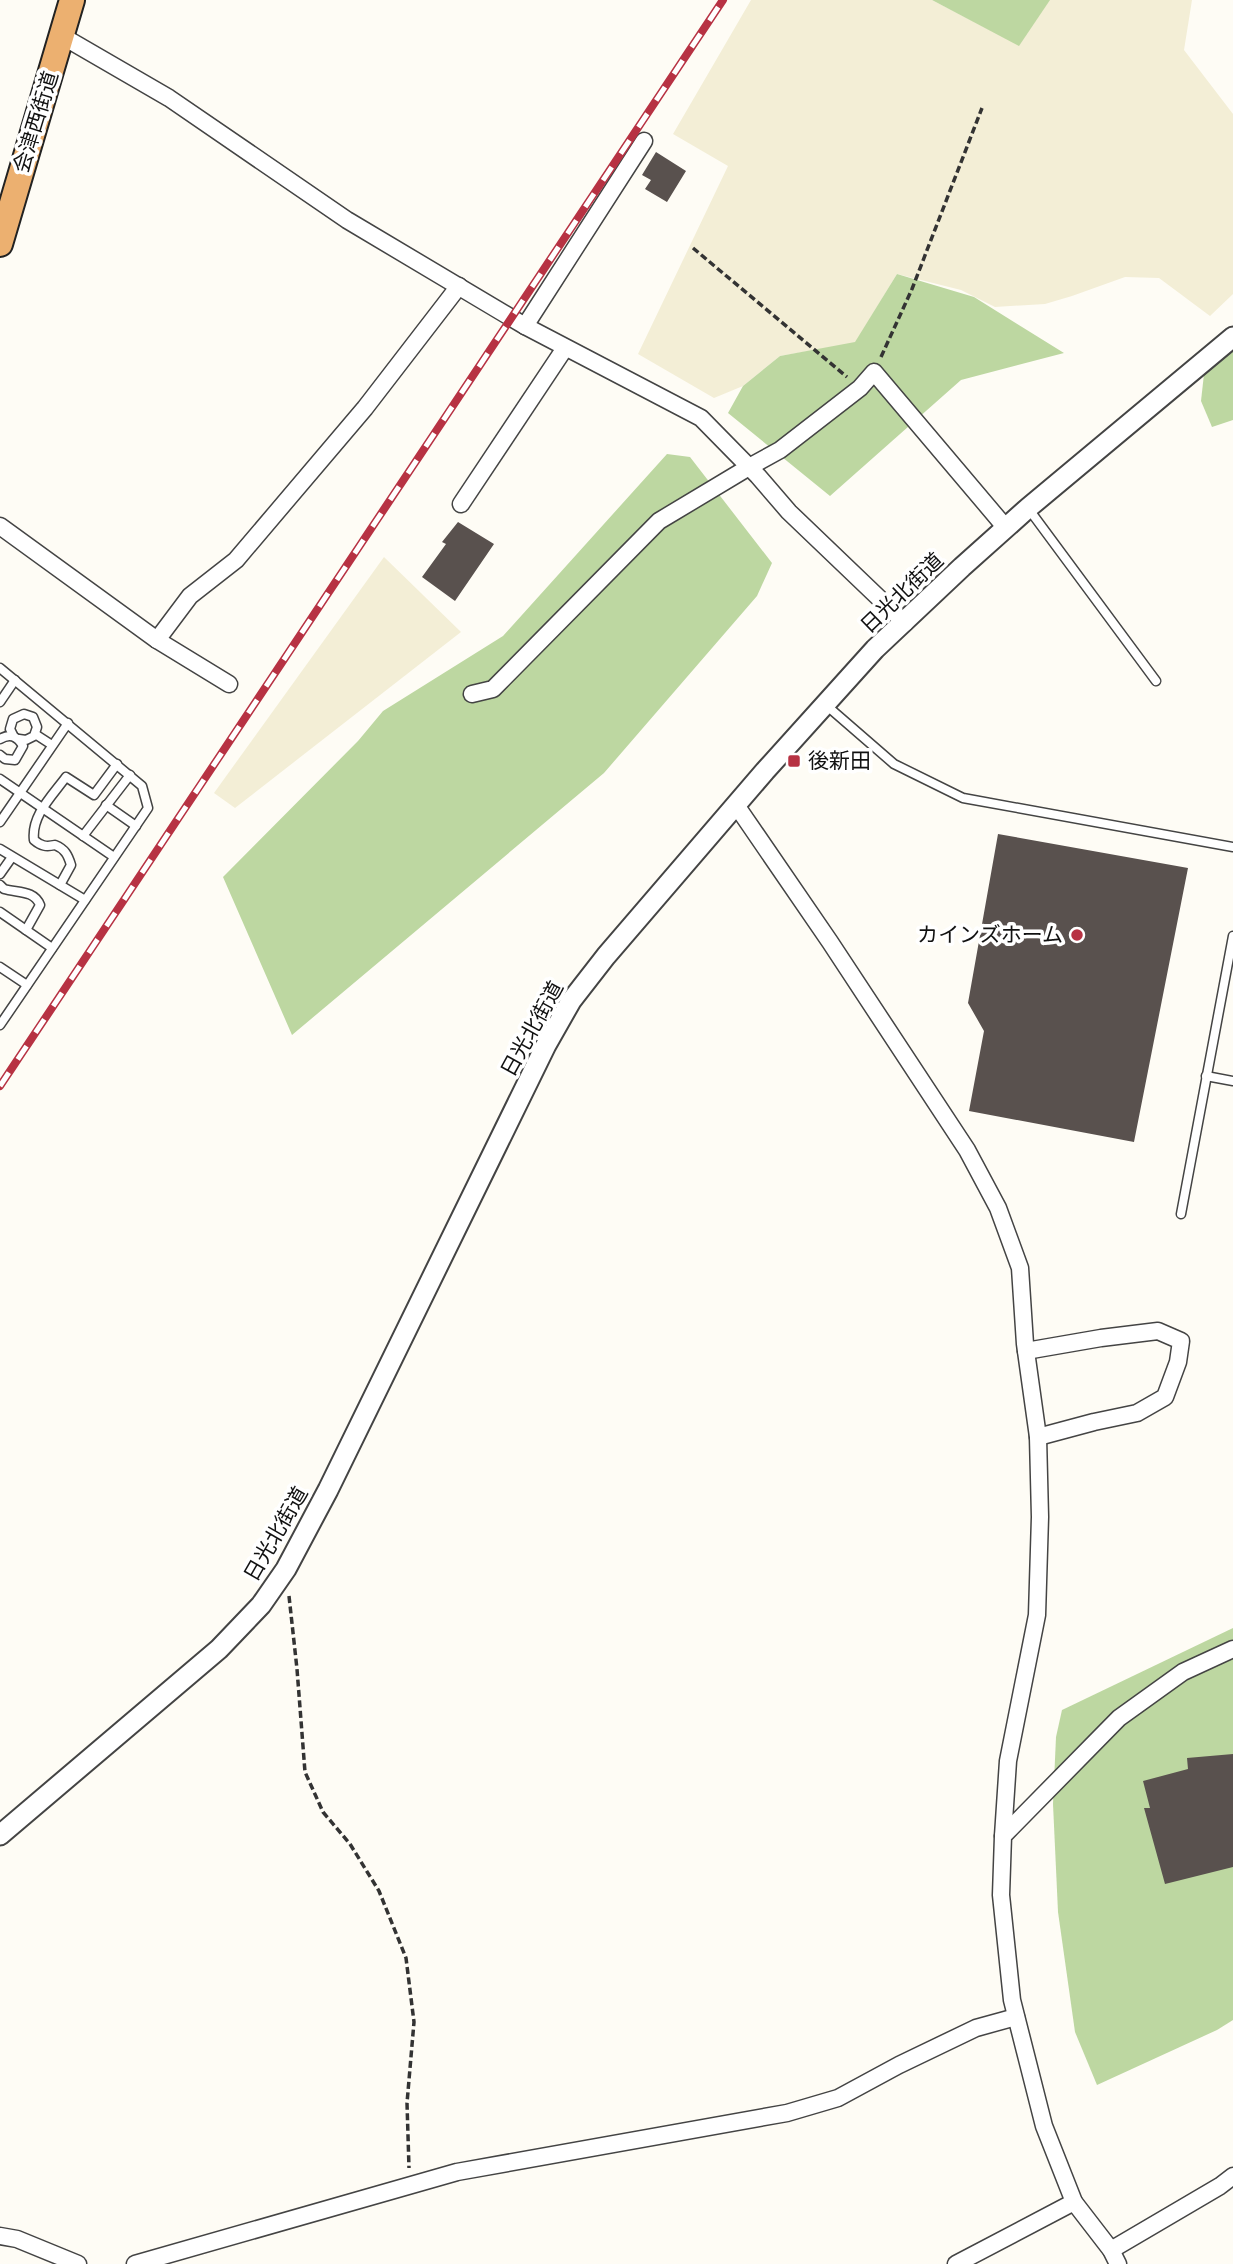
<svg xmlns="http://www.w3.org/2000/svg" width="1233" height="2264" font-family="'Roboto Serif','Noto Sans JP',serif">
<rect width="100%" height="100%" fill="#fefcf5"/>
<g fill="#f3eed6">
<polygon points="751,0 932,0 1019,45 1047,0 1192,0 1184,50 1233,114 1233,294 1210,316 1159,278 1125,277 1072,296 1045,304 995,307 961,290 897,274 855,343 780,356 743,386 714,398 638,354 728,166 673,134"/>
<polygon points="384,557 461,632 235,808 214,793"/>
</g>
<g fill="#bdd7a1">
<polygon points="932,0 1050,0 1019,46"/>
<polygon points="897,274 974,297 1064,353 961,380 830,496 728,413 743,386 780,356 855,342"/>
<polygon points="1233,326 1233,420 1212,427 1201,401 1205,365 1221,336"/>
<polygon points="667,454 690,457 772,563 757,596 604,773 292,1035 223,877 358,741 383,711 503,636"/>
<polygon points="1233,1628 1233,2020 1217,2030 1097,2085 1075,2032 1058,1912 1053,1804 1056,1737 1062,1710"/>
</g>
<g fill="#59514e">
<polygon points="656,152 686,171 667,202 645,189 651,180 642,175"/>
<polygon points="458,522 494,544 455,601 422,577 446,544 442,542"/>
<polygon points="998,834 1188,868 1134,1142 969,1111 984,1031 968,1003"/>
<polygon points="1233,1754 1233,1867 1165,1884 1144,1808 1150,1808 1143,1781 1188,1769 1187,1758"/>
</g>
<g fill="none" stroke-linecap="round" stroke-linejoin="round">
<defs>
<g id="service">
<polyline points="1028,508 1156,681"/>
<polyline points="0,668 142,786 148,808 0,1025"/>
<polyline points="0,702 15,680"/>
<polyline points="826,705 894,764 963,798 1233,847"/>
<polyline points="35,734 52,745"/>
<polyline points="13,735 10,729 13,719 24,714 33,717 37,727 34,736 26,740 19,739"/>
<path d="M0 739C10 733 17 736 23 746L15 760 5 759 0 755"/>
<polyline points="0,779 114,857"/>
<polyline points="106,805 136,826"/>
<polyline points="0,822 68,723"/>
<polyline points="83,836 130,775"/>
<polyline points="0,849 85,900"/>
<polyline points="0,874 12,857"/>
<path d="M0 885 4 889C18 893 34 890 40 905L26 930"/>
<path d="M60 885 71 865C68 855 65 849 55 845 46 847 41 846 34 840 31 816 52 796 66 777L94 795 117 764"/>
<polyline points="0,912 52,948"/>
<polyline points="0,967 27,985"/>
<polyline points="1206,1076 1233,1081"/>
<polyline points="1181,1214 1233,936"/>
</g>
<g id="minor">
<polyline points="62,36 169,98 347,220 525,326 701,418 758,476 789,512 905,623"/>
<polyline points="525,326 644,141"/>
<polyline points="461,504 565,348"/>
<polyline points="0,526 157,640 229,684"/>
<polyline points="157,640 190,596 236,560 365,408 459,286"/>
<polyline points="472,694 493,689 659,521 749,467 780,450 860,388 874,372 1006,528"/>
<polyline points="736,805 830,942 967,1150 998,1208 1020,1268 1025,1344 1038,1437 1040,1517 1037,1615 1008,1761 1003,1836"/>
<polyline points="1026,1351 1101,1338 1158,1331 1181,1341 1178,1362 1165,1397 1137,1413 1094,1422 1038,1437"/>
<polyline points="0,2236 17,2239 78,2264"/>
<polyline points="1111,2250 1220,2186 1233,2176"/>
<polyline points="135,2264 457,2172 787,2113 838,2098 899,2065 976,2028 1016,2017"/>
<polyline points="956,2264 1074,2202"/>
<polyline points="1118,2264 1111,2250 1074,2202 1044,2126 1012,2000 1001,1895 1003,1836 1119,1718 1183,1672 1233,1649"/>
</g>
<polyline id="tertiary" points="0,1835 219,1649 261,1605 286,1569 328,1490 546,1045 571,1001 606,956 765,771 875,649 962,567 1028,508 1233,337"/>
<polyline id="trunk" points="0,244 72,0"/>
</defs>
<use href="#service" stroke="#444" stroke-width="11"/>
<use href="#minor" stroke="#444" stroke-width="19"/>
<use href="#tertiary" stroke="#444" stroke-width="23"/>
<use href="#trunk" stroke="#222" stroke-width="28"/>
<g stroke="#333" stroke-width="3.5" stroke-dasharray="7 3.5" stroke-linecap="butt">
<polyline points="693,248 847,377"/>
<polyline points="881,357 912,289 982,108"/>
<polyline points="289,1596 297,1669 305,1772 323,1812 350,1844 379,1891 406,1958 414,2022 407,2103 409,2168"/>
</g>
<use href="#service" stroke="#fff" stroke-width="8"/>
<use href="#minor" stroke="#fff" stroke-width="16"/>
<use href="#tertiary" stroke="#fff" stroke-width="19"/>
<use href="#trunk" stroke="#ecb070" stroke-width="24"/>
<defs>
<polyline id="rail" points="0,1086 723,0"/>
</defs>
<use href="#rail" stroke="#b73243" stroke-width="8"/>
<use href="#rail" stroke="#fff" stroke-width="5" stroke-dasharray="16" stroke-linecap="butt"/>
</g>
<g fill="#b73243" stroke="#fff" stroke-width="2.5">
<rect x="787" y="754" width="14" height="14" rx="3.5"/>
<circle cx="1077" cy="935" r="7"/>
</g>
<g text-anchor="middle" stroke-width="7" stroke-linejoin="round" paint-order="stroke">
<g font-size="21" fill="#111" stroke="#fff">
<text transform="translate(36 122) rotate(-73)" y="7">会津西街道</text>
<text transform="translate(902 593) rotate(-44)" y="7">日光北街道</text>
<text transform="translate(532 1029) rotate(-61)" y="7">日光北街道</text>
<text transform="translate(276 1534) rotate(-60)" y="7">日光北街道</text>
</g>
<g font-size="21" fill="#111" stroke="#fff" text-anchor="start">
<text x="808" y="768">後新田</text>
<text x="1063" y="942" text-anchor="end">カインズホーム</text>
</g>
</g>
</svg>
